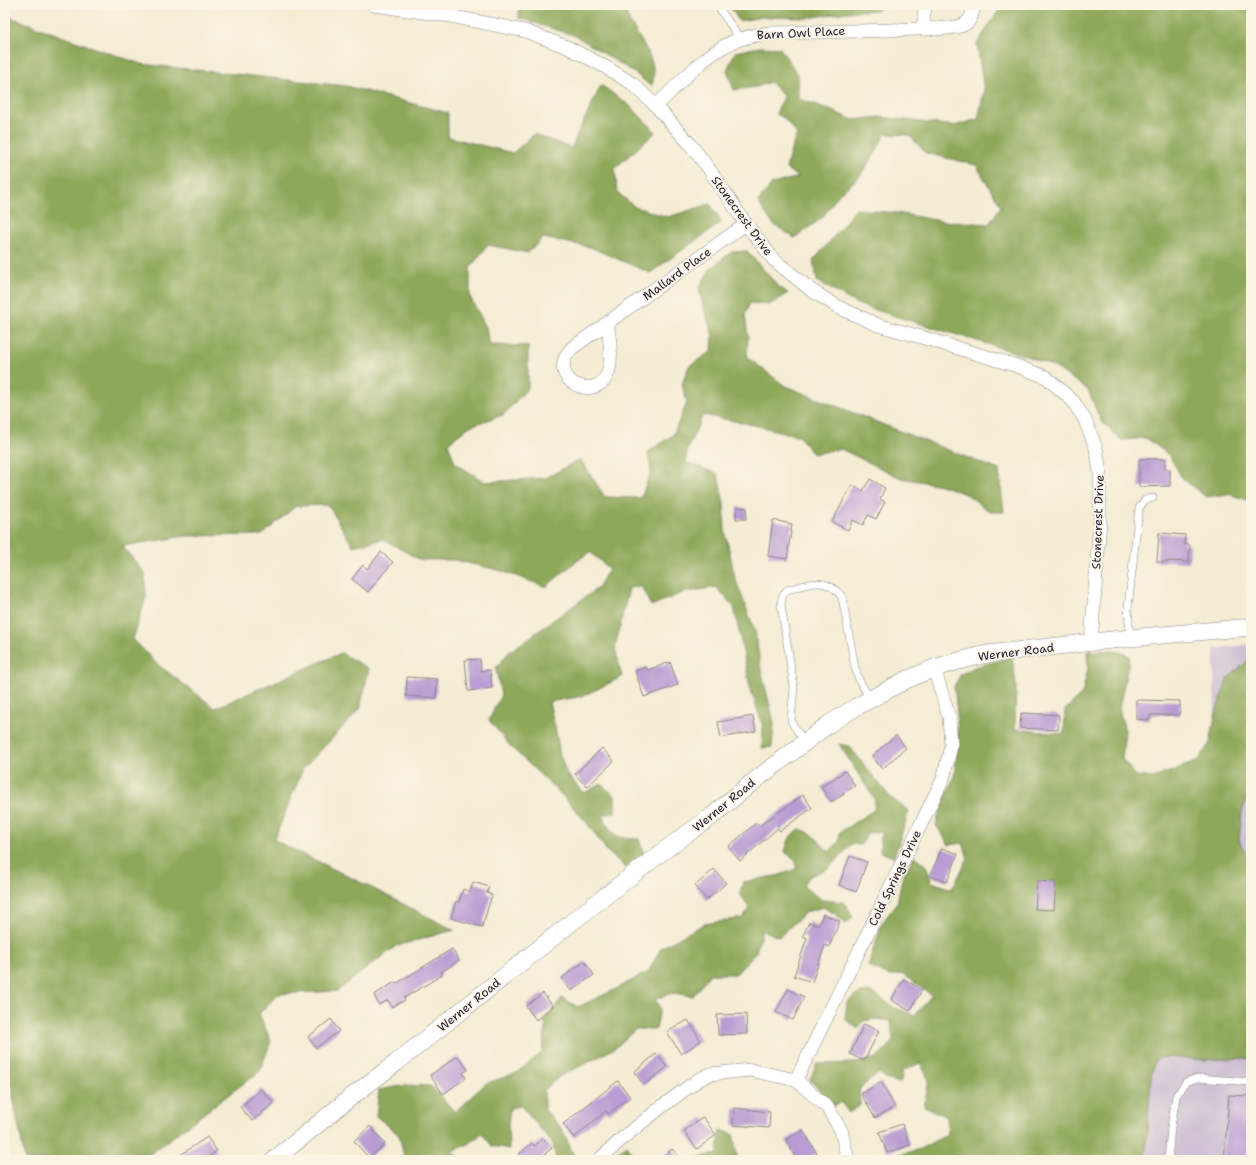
<svg xmlns="http://www.w3.org/2000/svg" width="1256" height="1165" font-family="'Shantell Sans',sans-serif">
<rect width="100%" height="100%" fill="#fcf5e5"/>
<filter id="ink" filterUnits="userSpaceOnUse"><feTurbulence type="fractalNoise" baseFrequency=".025" numOctaves="2"/><feDisplacementMap in="SourceGraphic" scale="8" xChannelSelector="R" yChannelSelector="G"/><feConvolveMatrix kernelMatrix="1 2 1 2 8 2 1 2 1" color-interpolation-filters="sRGB"/></filter>
<filter id="wash" filterUnits="userSpaceOnUse"><feTurbulence type="fractalNoise" baseFrequency=".012" numOctaves="4" result="noise"/><feDisplacementMap in="SourceGraphic" scale="16" xChannelSelector="R" yChannelSelector="G"/><feGaussianBlur stdDeviation="0.9" result="paint"/><feColorMatrix in="noise" values="0 0 0 0 0 0 0 0 0 0 0 0 0 0 0 0 0 1.4 0 .05"/><feComposite in="paint" operator="in"/></filter>
<g filter="url(#wash)">
<rect width="100%" height="100%" fill="#f4ecd3"/>
<polygon fill="#ccbed3" points="1251,644 1251,1160 1127,1160 1141,1035 1219,1042 1214,649"/>
<g fill="#8ea85a" stroke="#58654a">
<path d="M519 5H628L626 13C628 18 630 23 633 27 642 43 661 67 651 86L635 73 576 36 519 18Z"/>
<polygon points="729,5 888,5 877,10 847,12 807,18 762,17 739,21"/>
<polygon points="1002,5 1251,5 1251,501 1228,494 1206,497 1182,478 1169,455 1146,438 1121,440 1101,421 1088,390 1055,367 1021,354 901,318 857,304 817,281 813,261 842,227 855,209 897,213 941,221 989,224 1001,206 976,165 926,153 909,135 885,134 876,152 859,177 839,194 822,218 795,238 773,224 758,202 772,184 799,177 786,169 790,153 797,134 784,118 776,114 784,97 770,82 757,87 734,90 727,70 735,52 759,47 780,48 798,75 798,99 818,105 853,120 880,117 954,126 978,119 984,91 977,44"/>
<path d="M5 15 58 35 141 64 346 86 448 113V137L513 153 534 134 571 148 601 85 630 106 656 132 615 168 617 192 635 207 668 217 710 204 722 222 650 273 590 247 543 238 528 253 488 245 470 268V297L486 327 489 345 528 346V388L503 415 470 426 448 443 455 463 485 482 546 478 580 459 605 497 641 498 651 471 648 452 673 435 687 403 682 384 689 366 712 351 713 336 704 309 699 288 710 269 731 252 747 251 779 287 788 293 769 305 750 303 745 314 748 336 747 357 785 386 999 470 1004 512H990L968 495 941 485 901 478 841 449 813 454 799 436 754 425 703 415 687 450 686 462 718 474 724 504 725 531 735 578 755 631 761 669 774 723 772 747 762 748 763 727 750 687 734 607 716 587 682 593 651 606 641 586 629 588 615 648 622 677 583 696 549 702 555 727 560 755 567 775 584 793 601 784 615 796V813L602 815C612 835 616 839 639 839L644 854 626 868 607 851 587 823 561 794 511 747 489 720 501 695 496 668 509 652 598 588 609 569 590 552 574 563 546 587 502 571 455 560H420L383 539 353 546 328 505 296 506 262 535 186 536 122 546 145 573 146 597 133 639 157 664 215 708 341 653 369 669 360 709 303 769 274 840 364 884 454 930 396 946 337 991 278 994 259 1014 271 1041 260 1071 142 1160H25L10 1081 5 1083Z"/>
<polygon points="1113,650 1130,656 1119,708 1125,731 1122,759 1136,776 1153,778 1198,761 1210,743 1215,716 1227,679 1251,658 1251,787 1242,812 1239,840 1249,861 1251,877 1251,1060 1245,1058 1205,1060 1164,1057 1155,1060 1151,1078 1145,1160 859,1160 876,1155 894,1156 920,1149 948,1134 946,1116 924,1107 929,1080 920,1063 903,1071 900,1083 885,1079 879,1073 859,1089 860,1105 849,1113 841,1102 833,1106 810,1080 817,1064 856,1063 876,1058 893,1042 891,1021 877,1019 863,1021 858,1029 845,1019 847,1002 860,993 871,992 895,1008 915,1015 932,995 902,974 889,976 868,966 882,923 897,903 903,875 915,856 926,866 932,882 952,889 968,858 963,843 949,845 936,825 941,806 954,778 958,741 957,713 954,686 961,674 975,667 1012,657 1016,685 1015,729 1064,734 1065,710 1082,694 1088,668 1087,652"/>
<path d="M839 744 849 746 890 797 909 811 894 857 880 852 881 831 868 833 861 845 852 844 829 868 810 876 803 886 822 900 844 902 853 917 846 924 835 914 823 907 806 912 779 937 762 930 756 952 736 974H710L693 996 672 993 655 999 660 1009 656 1029H636L615 1048 585 1064 560 1076 544 1090V1109L562 1129 576 1160H556L553 1144 521 1106 510 1108 508 1124 509 1149 492 1146 482 1133 469 1144 452 1151 461 1160H405L399 1135 376 1116 379 1090 406 1085 431 1086 455 1112 485 1084 516 1073 542 1053 546 1027 544 1020 562 998 578 1007 614 990 648 972 661 948 704 924 743 918 749 908 740 893 743 882 780 875 796 869V861L785 852C788 842 789 834 800 829L812 834 829 852 839 841 840 832 874 810 875 800Z"/>
<polygon points="720,1130 733,1134 738,1160 692,1160 693,1158 718,1154"/>
<polygon points="626,1145 636,1160 610,1160"/>
</g>
<g id="blocks">
<g fill="#b99cd3">
<polygon points="1139,459 1165,459 1165,469 1170,469 1170,486 1139,487"/>
<polygon points="870,479 885,488 880,499 885,502 876,519 868,515 863,525 853,520 848,530 832,522 852,485 863,491"/>
<polygon points="737,507 747,508 746,519 736,519"/>
<polygon points="773,520 792,524 787,559 768,556"/>
<polygon points="1159,533 1185,535 1184,544 1190,545 1189,562 1169,561 1169,562 1157,562"/>
<polygon points="381,552 393,562 368,592 352,579 363,565 367,569"/>
<polygon points="480,659 481,671 490,670 492,688 468,691 465,660"/>
<polygon points="670,662 678,685 644,697 635,671 646,667 648,670"/>
<polygon points="407,677 437,679 436,698 406,696"/>
<polygon points="1136,700 1180,701 1180,715 1150,715 1150,720 1136,719"/>
<polygon points="1021,713 1059,715 1058,730 1020,728"/>
<polygon points="753,716 756,731 721,738 718,722"/>
<polygon points="896,735 906,748 882,769 872,756"/>
<polygon points="602,748 614,761 587,787 575,774"/>
<polygon points="845,771 855,786 843,793 844,794 831,802 821,787"/>
<polygon points="803,795 812,808 780,831 778,828 740,861 728,847 756,823 759,826"/>
<polygon points="942,848 958,854 947,882 930,876"/>
<polygon points="850,856 867,862 856,892 839,885"/>
<polygon points="714,869 726,883 707,900 695,886"/>
<polygon points="1037,881 1056,882 1054,910 1035,909"/>
<polygon points="473,882 489,887 487,893 492,895 482,927 451,918 456,901 459,902 463,889 470,892"/>
<polygon points="823,914 840,921 829,947 825,945 812,982 794,976 807,938 803,936 809,922 818,926"/>
<polygon points="452,949 459,960 441,972 442,975 404,998 405,1000 392,1007 388,1000 379,1005 374,995 395,982 396,984"/>
<polygon points="585,961 594,975 571,991 562,978"/>
<polygon points="904,979 922,990 910,1011 891,1000"/>
<polygon points="788,989 804,997 793,1020 776,1012"/>
<polygon points="543,993 553,1006 536,1020 526,1006"/>
<polygon points="746,1014 747,1034 718,1035 717,1015"/>
<polygon points="331,1019 339,1031 316,1048 308,1037"/>
<polygon points="688,1020 701,1041 681,1054 667,1032"/>
<polygon points="864,1024 879,1031 864,1061 850,1054"/>
<polygon points="656,1054 667,1067 644,1085 634,1072"/>
<polygon points="458,1056 468,1070 463,1073 466,1078 443,1094 430,1075"/>
<polygon points="618,1081 630,1097 608,1114 606,1111 574,1138 563,1124"/>
<polygon points="881,1082 895,1107 875,1118 861,1094"/>
<polygon points="261,1089 274,1103 252,1121 240,1107"/>
<polygon points="1229,1095 1251,1096 1251,1160 1224,1160"/>
<polygon points="734,1108 770,1112 769,1128 733,1125"/>
<polygon points="703,1117 716,1135 697,1149 684,1131"/>
<polygon points="902,1124 910,1145 887,1153 879,1132"/>
<polygon points="370,1126 385,1144 369,1158 354,1141"/>
<polygon points="803,1130 817,1154 806,1160 797,1160 786,1140"/>
<polygon points="207,1137 217,1151 204,1160 173,1160"/>
<polygon points="543,1139 552,1148 538,1160 523,1160 518,1155 532,1143 534,1146"/>
<polygon points="672,1149 682,1160 659,1160"/>
</g>
</g>
</g>
<g filter="url(#ink)">
<use href="#blocks" fill-opacity="0" stroke="#8b8787" stroke-width="1"/>
<g fill="none" stroke-linecap="round" stroke-linejoin="round">
<defs>
<g id="service">
<polyline points="717,5 740,39"/>
<polyline points="1130,638 1128,608 1139,508 1145,500 1153,498"/>
<path d="M805 742 793 725 791 720 794 687 781 605 782 597 787 590C810 584 825 575 842 597L855 667 859 680 870 699"/>
<polyline points="1168,1160 1171,1127 1176,1096 1186,1082 1197,1078 1251,1082"/>
</g>
<g id="minor">
<polyline points="374,5 450,16 525,31 567,47 602,65 633,84 656,106 690,144 709,169 746,224 774,260 811,290 840,308 878,325 921,337 1017,366 1046,377 1073,401 1085,420 1096,448 1100,472 1100,520 1091,643"/>
<polyline points="924,29 924,13 926,5"/>
<path d="M656 106C679 84 709 49 740 39 750 36 760 34 771 33 819 32 868 31 917 29 928 29 954 29 963 25 971 22 973 13 973 5"/>
<path d="M607 323C610 338 612 355 609 370 600 403 554 384 565 358 566 355 570 351 572 348L746 224"/>
<polyline points="796,1080 943,779 951,746 949,717 934,668"/>
<polyline points="599,1160 625,1136 664,1105 698,1080 710,1074 750,1070 796,1080 827,1107 841,1130 848,1160"/>
</g>
<polyline id="tertiary" points="274,1160 351,1097 396,1063 572,922 662,852 712,816 749,785 829,724 856,707 906,680 934,668 959,661 987,654 1130,638 1251,627"/>
</defs>
<use href="#service" stroke="#8b8787" stroke-width="8"/>
<use href="#minor" stroke="#8b8787" stroke-width="14"/>
<use href="#tertiary" stroke="#8b8787" stroke-width="18"/>
<use href="#service" stroke="#fff" stroke-width="7"/>
<use href="#minor" stroke="#fff" stroke-width="13"/>
<use href="#tertiary" stroke="#fff" stroke-width="17"/>
</g>
</g>
<g text-anchor="middle" stroke-width="3.5" stroke-linejoin="round" paint-order="stroke">
<g font-size="12" fill="#22223b" stroke="#fcf5e5">
<text transform="translate(801 33) rotate(-3)" y="4">Barn Owl Place</text>
<text transform="translate(742 216) rotate(54)" y="4">Stonecrest Drive</text>
<text transform="translate(677 274) rotate(-36)" y="4">Mallard Place</text>
<text transform="translate(1098 522) rotate(-88)" y="4">Stonecrest Drive</text>
<text transform="translate(1016 652) rotate(-7)" y="4">Werner Road</text>
<text transform="translate(724 805) rotate(-39)" y="4">Werner Road</text>
<text transform="translate(895 878) rotate(-64)" y="4">Cold Springs Drive</text>
<text transform="translate(469 1005) rotate(-39)" y="4">Werner Road</text>
</g>
</g>
<rect width="1256" height="1165" fill="none" stroke="#fcf5e5" stroke-width="20"/>
</svg>
